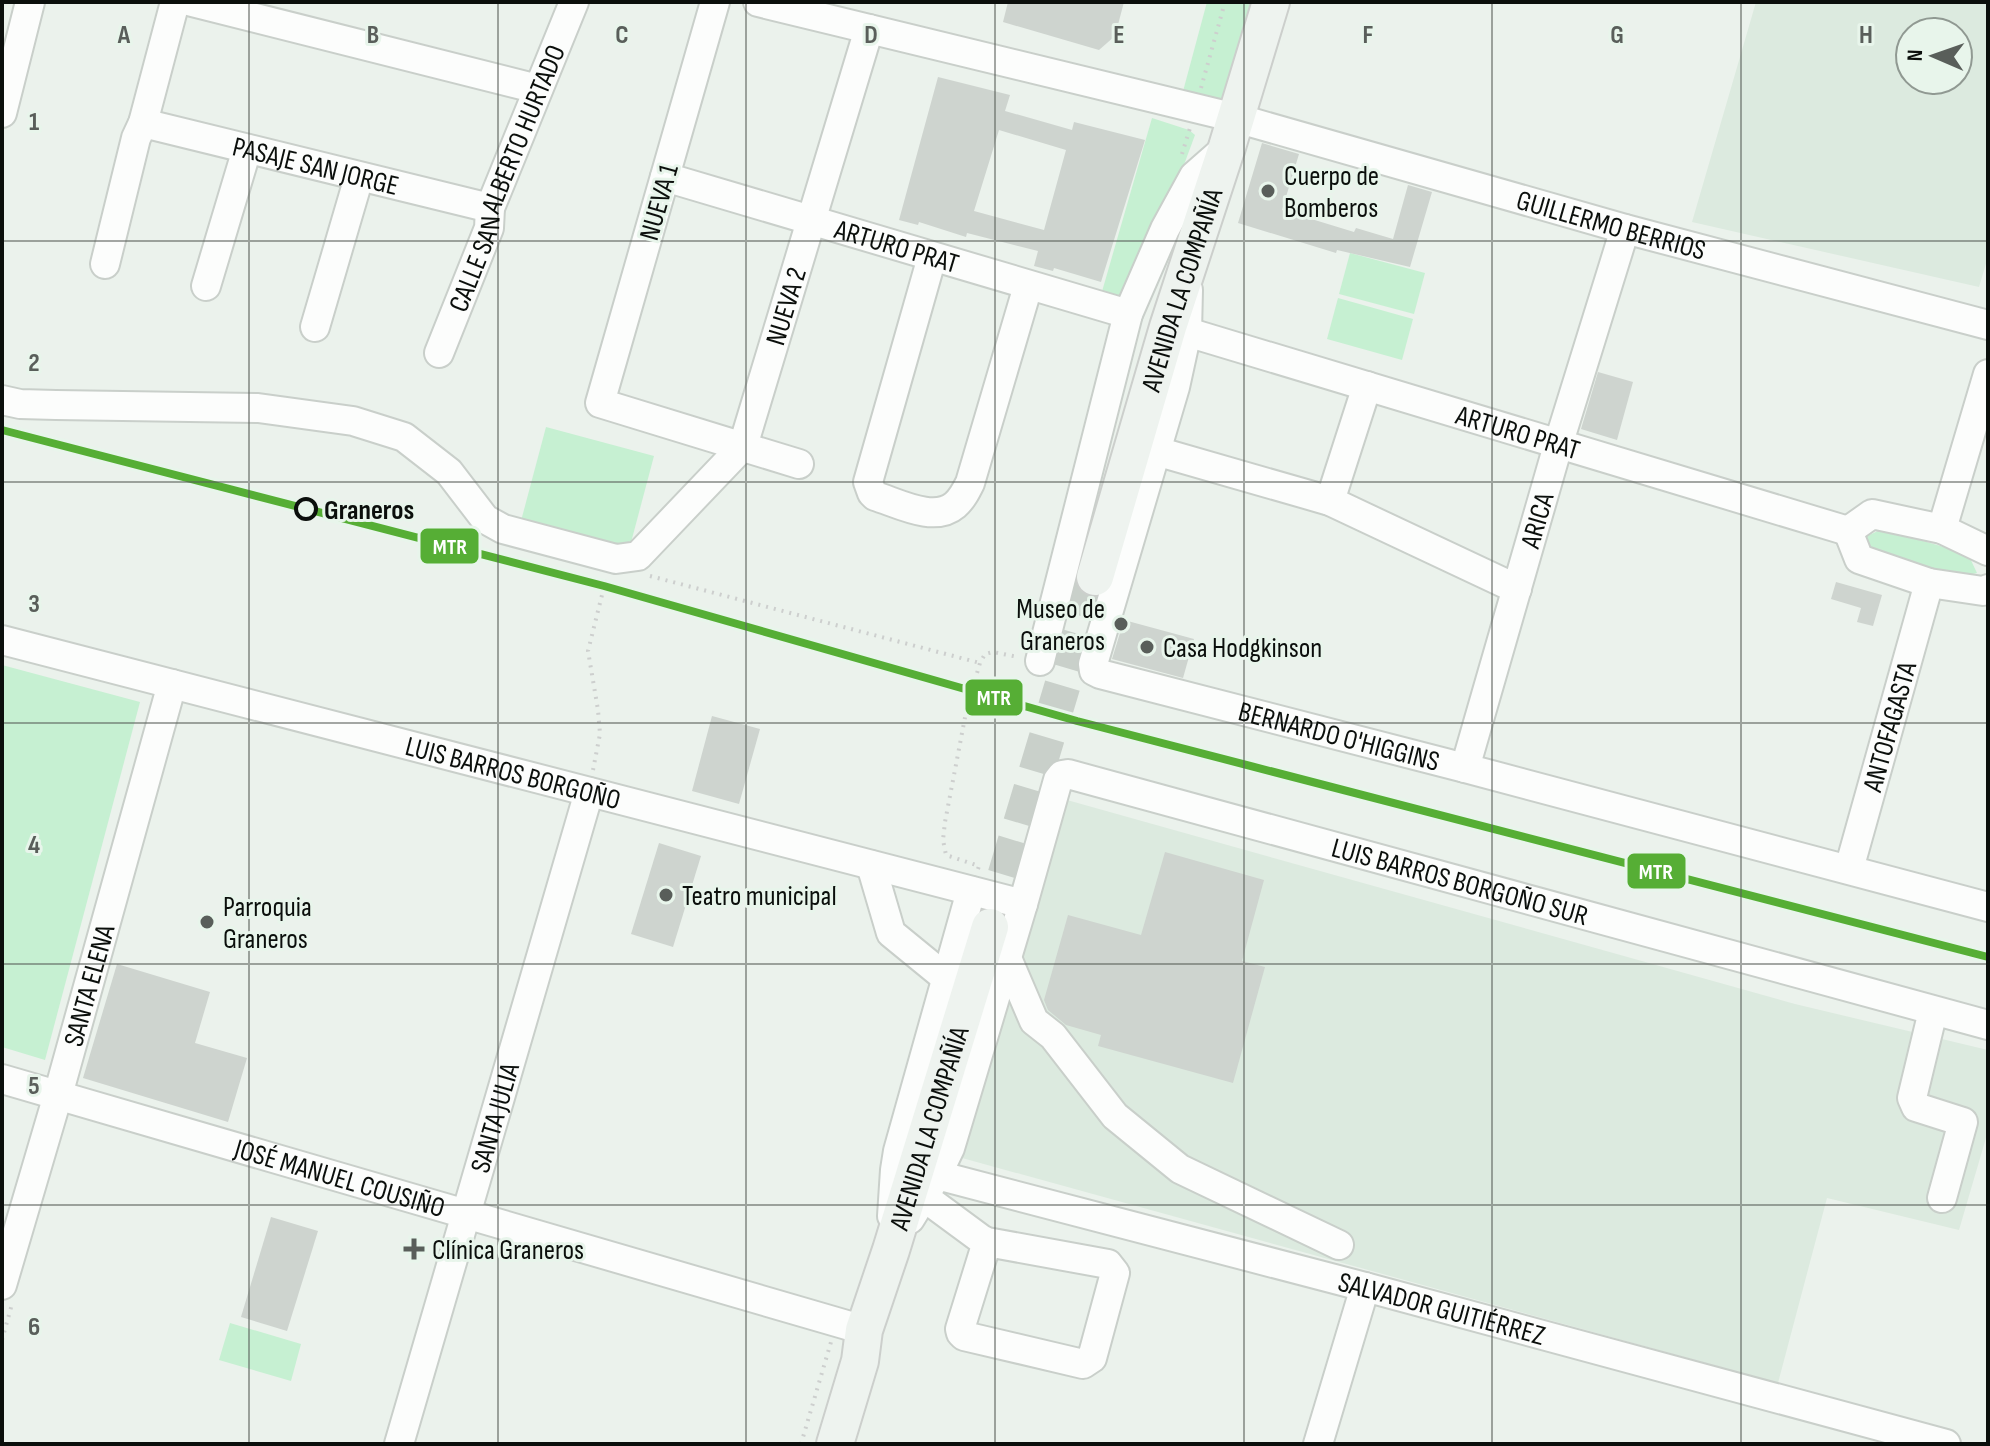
<svg xmlns="http://www.w3.org/2000/svg" width="1990" height="1446" font-family="'Sofia Sans Condensed',sans-serif">
<rect width="100%" height="100%" fill="#ebf2ec"/>
<g fill="#dceadf" fill-rule="evenodd">
<path d="M1756 2H1988V257L1979 287 1692 222ZM1910 32H1958V80H1910Z"/>
<polygon points="1067,800 1795,1004 1988,1050 1988,1131 1959,1230 1827,1198 1778,1383 955,1156 1054,805"/>
</g>
<g fill="#c6f0d2">
<polygon points="1207,2 1260,2 1230,107 1182,95"/>
<polygon points="1152,118 1189,130 1195,135 1162,224 1126,302 1101,295"/>
<polygon points="1350,253 1425,273 1414,314 1339,294"/>
<polygon points="1338,298 1413,319 1402,360 1327,339"/>
<polygon points="546,427 654,456 629,550 521,521"/>
<polygon points="1882,529 1968,554 1977,573 1960,577 1871,552 1863,538"/>
<polygon points="2,665 140,702 45,1060 2,1047"/>
<polygon points="230,1323 301,1344 291,1381 219,1360"/>
</g>
<g fill="#ced4cf" fill-rule="evenodd">
<polygon points="1008,2 1124,2 1115,36 1099,50 1003,22"/>
<path d="M938 77 1010 95 1005 111 1072 130 1074 122 1145 140 1101 282 1054 268 1053 271 1034 266 1038 251 967 233 966 237 919 222 918 225 899 220ZM999 130 1066 150 1044 230 974 211Z"/>
<polygon points="1262,143 1299,154 1282,210 1354,232 1356,228 1393,239 1408,185 1432,192 1410,267 1337,250 1336,253 1238,223"/>
<polygon points="1598,372 1633,382 1617,440 1581,429"/>
<polygon points="1836,582 1882,595 1873,626 1857,622 1861,608 1831,599"/>
<polygon points="1124,620 1194,639 1183,678 1112,659"/>
<polygon points="712,716 760,729 739,804 692,791"/>
<polygon points="659,843 701,856 673,947 631,934"/>
<polygon points="1165,852 1264,880 1242,961 1265,967 1233,1083 1098,1046 1101,1035 1066,1025 1048,1010 1044,1000 1068,915 1141,935"/>
<polygon points="117,964 210,992 195,1043 247,1058 228,1122 83,1078"/>
<polygon points="271,1217 318,1231 287,1331 241,1317"/>
</g>
<g fill="none" stroke-linecap="round" stroke-linejoin="round">
<polyline stroke="#c9d0ca" stroke-width="36" stroke-dasharray="36 18" stroke-linecap="butt" points="990,927 1095,577"/>
<defs>
<g id="minor">
<polyline points="192,2 538,89"/>
<polyline points="715,2 600,403 799,464"/>
<path id="s1" d="M758 2 1236 118 1625 229 1988 325"/>
<polyline points="2,113 30,2"/>
<path id="s2" d="M143 123 490 208"/>
<path id="s3" d="M665 177 1128 314"/>
<path d="M932 257 868 482 872 493 875 496C898 503 934 523 955 505 962 499 966 491 970 483L1028 286"/>
<polyline points="105,264 136,138 143,123 175,2"/>
<polyline points="206,286 247,149"/>
<path id="s4" d="M1188 290 1187 332 1175 387 1093 664 1094 671 1100 674 1465 768 1988 907"/>
<polyline points="315,327 359,177"/>
<path id="s5" d="M1187 332 1848 531"/>
<path id="s6" d="M439 353 489 228 490 208 574 2"/>
<path id="s7" d="M2 400 20 404 56 405 258 408 353 421 404 437 449 472 485 519 503 529 616 559 638 556 743 446 869 29"/>
<polyline points="1156,451 1330,501 1517,589"/>
<polyline points="1330,501 1367,386"/>
<polyline points="1942,529 1988,374"/>
<polyline points="1848,531 1859,559 1929,583 1983,591 1988,589"/>
<polyline points="1848,531 1872,514 1942,529 1988,551"/>
<path id="s8" d="M2 640 1023 904"/>
<polyline points="1040,661 1128,314 1165,229 1194,176 1227,147"/>
<path id="s9" d="M1465 768 1559 442 1625 229"/>
<polyline points="871,865 891,933 946,978"/>
<path id="s10" d="M1849 869 1929 583"/>
<polyline points="1007,958 1034,1021 1053,1036 1115,1116 1180,1169 1339,1245"/>
<polyline points="1933,1011 1912,1098 1916,1107 1963,1122 1942,1198"/>
<path id="s11" d="M2 1079 864 1330"/>
<path id="s12" d="M937 1175 1365 1287 1946 1444"/>
<polyline points="924,1197 981,1239 987,1242 1108,1264 1115,1273 1092,1358 1083,1364 964,1336 961,1333 960,1329 987,1242"/>
<polyline points="892,1216 895,1170 898,1151 971,891"/>
<path id="s13" d="M910 1219 937 1175 950 1148 1023 904 1058 780 1062 775 1068 774 1988 1025"/>
<path id="s14" d="M2 1285 58 1095 172 684"/>
<path id="s15" d="M399 1444 589 792"/>
<polyline points="1318,1444 1365,1287"/>
</g>
<g id="major">
<path id="s16" d="M1095 577 1168 327 1227 147 1271 2"/>
<path id="s17" d="M835 1444 860 1361 864 1330 891 1250 990 927"/>
</g>
</defs>
<use href="#minor" stroke="#c9cfca" stroke-width="32"/>
<use href="#major" stroke="#cccfcc" stroke-width="40"/>
<g stroke="#cdcfce" stroke-width="4" stroke-dasharray="2 6" stroke-linecap="butt">
<polyline points="1201,88 1225,2"/>
<polyline points="1182,154 1190,128"/>
<polyline points="650,576 980,663"/>
<polyline points="593,770 600,734 598,710 588,651 606,579"/>
<polyline points="978,869 979,866 946,855 943,840 945,822 967,707 980,663 985,654 993,652 1018,657"/>
<polyline points="2,1340 12,1304"/>
<polyline points="801,1444 831,1342"/>
</g>
<use href="#minor" stroke="#fcfdfc" stroke-width="28"/>
<use href="#major" stroke="#eef3ef" stroke-width="36"/>
<defs>
<polyline id="rail-1" points="2,430 604,586 1077,721 1988,957"/>
</defs>
<use href="#rail-1" stroke="#e8f5eb" stroke-width="14"/>
<use href="#rail-1" stroke="#56ae35" stroke-width="8"/>
</g>
<path fill="none" stroke="#595e5a" stroke-width="2" stroke-opacity="0.55" d="M249 2V1444M498 2V1444M746 2V1444M995 2V1444M1244 2V1444M1492 2V1444M1741 2V1444M2 241H1988M2 482H1988M2 723H1988M2 964H1988M2 1205H1988"/>
<g fill="#595e5a" stroke="#e8f5eb" stroke-width="3">
<circle cx="1268" cy="191" r="8"/>
<circle cx="1121" cy="624" r="8"/>
<circle cx="1147" cy="647" r="8"/>
<circle cx="666" cy="895" r="8"/>
<circle cx="207" cy="922" r="8"/>
<path d="M410 1237h8v8h8v8h-8v8h-8v-8h-8v-8h8z"/>
</g>
<circle fill="#e8f5eb" stroke="#0b0f0c" stroke-width="4" cx="306" cy="509" r="10"/>
<g text-anchor="middle" stroke-width="6" stroke-linejoin="round" paint-order="stroke">
<g font-size="28" fill="#0b0f0c" stroke="#e8f5eb">
<text dy="10" stroke="none"><textPath href="#s2" startOffset="178">PASAJE SAN JORGE</textPath></text>
<text dy="10" stroke="none"><textPath href="#s6" startOffset="188">CALLE SAN ALBERTO HURTADO</textPath></text>
<text transform="translate(658 202) rotate(-74)" y="10">NUEVA 1</text>
<text dy="10" stroke="none"><textPath href="#s1" startOffset="882">GUILLERMO BERRIOS</textPath></text>
<text dy="10" stroke="none"><textPath href="#s3" startOffset="242">ARTURO PRAT</textPath></text>
<text dy="10" stroke="none"><textPath href="#s16" startOffset="300">AVENIDA LA COMPAÑÍA</textPath></text>
<text dy="10" stroke="none"><textPath href="#s7" startOffset="980">NUEVA 2</textPath></text>
<text dy="10" stroke="none"><textPath href="#s5" startOffset="346">ARTURO PRAT</textPath></text>
<text dy="10" stroke="none"><textPath href="#s9" startOffset="258">ARICA</textPath></text>
<text dy="10" stroke="none"><textPath href="#s10" startOffset="148">ANTOFAGASTA</textPath></text>
<text dy="10" stroke="none"><textPath href="#s4" startOffset="648">BERNARDO O'HIGGINS</textPath></text>
<text dy="10" stroke="none"><textPath href="#s8" startOffset="528">LUIS BARROS BORGOÑO</textPath></text>
<text dy="10" stroke="none"><textPath href="#s13" startOffset="884">LUIS BARROS BORGOÑO SUR</textPath></text>
<text dy="10" stroke="none"><textPath href="#s14" startOffset="312">SANTA ELENA</textPath></text>
<text dy="10" stroke="none"><textPath href="#s15" startOffset="340">SANTA JULIA</textPath></text>
<text dy="10" stroke="none"><textPath href="#s17" startOffset="330">AVENIDA LA COMPAÑÍA</textPath></text>
<text dy="10" stroke="none"><textPath href="#s11" startOffset="352">JOSÉ MANUEL COUSIÑO</textPath></text>
<text dy="10" stroke="none"><textPath href="#s12" startOffset="522">SALVADOR GUITIÉRREZ</textPath></text>
</g>
<g font-size="28" fill="#0b0f0c" stroke="#e8f5eb" text-anchor="start">
<text x="1284" y="185">Cuerpo de<tspan x="1284" dy="32">Bomberos</tspan></text>
<text x="1105" y="618" text-anchor="end">Museo de<tspan x="1105" dy="32">Graneros</tspan></text>
<text x="1163" y="657">Casa Hodgkinson</text>
<text x="682" y="905">Teatro municipal</text>
<text x="223" y="916">Parroquia<tspan x="223" dy="32">Graneros</tspan></text>
<text x="432" y="1259">Clínica Graneros</text>
</g>
<g font-size="28" font-weight="bold" fill="#0b0f0c" stroke="#e8f5eb" text-anchor="start">
<text x="324" y="519">Graneros</text>
</g>
</g>
<g font-size="26" text-anchor="middle" font-weight="bold" fill="#595e5a" stroke="#e8f5eb" stroke-width="6" stroke-linejoin="round" paint-order="stroke">
<text x="124" y="43">A</text>
<text x="373" y="43">B</text>
<text x="622" y="43">C</text>
<text x="871" y="43">D</text>
<text x="1119" y="43">E</text>
<text x="1368" y="43">F</text>
<text x="1617" y="43">G</text>
<text x="1866" y="43">H</text>
<text x="34" y="130">1</text>
<text x="34" y="371">2</text>
<text x="34" y="612">3</text>
<text x="34" y="853">4</text>
<text x="34" y="1094">5</text>
<text x="34" y="1335">6</text>
</g>
<g stroke="#e8f5eb" stroke-width="3">
<rect x="419" y="527" width="61" height="38" rx="8" fill="#56ae35"/>
<rect x="964" y="678" width="60" height="39" rx="8" fill="#56ae35"/>
<rect x="1626" y="852" width="61" height="38" rx="8" fill="#56ae35"/>
</g>
<g font-size="22" text-anchor="middle" font-weight="bold" fill="#fff">
<text x="450" y="554">MTR</text>
<text x="994" y="705">MTR</text>
<text x="1656" y="879">MTR</text>
</g>
<rect width="1990" height="1446" fill="none" stroke="#0b0f0c" stroke-width="8"/>
<g transform="translate(1934 56) rotate(272)"><circle r="38" fill="#e8f5eb" stroke="#909992" stroke-width="2"/>
<path d="M0-6L14 30L0 20L-14 30Z" fill="#595e5a"/>
<text y="-12" font-size="22" font-weight="bold" text-anchor="middle" fill="#0b0f0c">N</text>
</g>
</svg>
